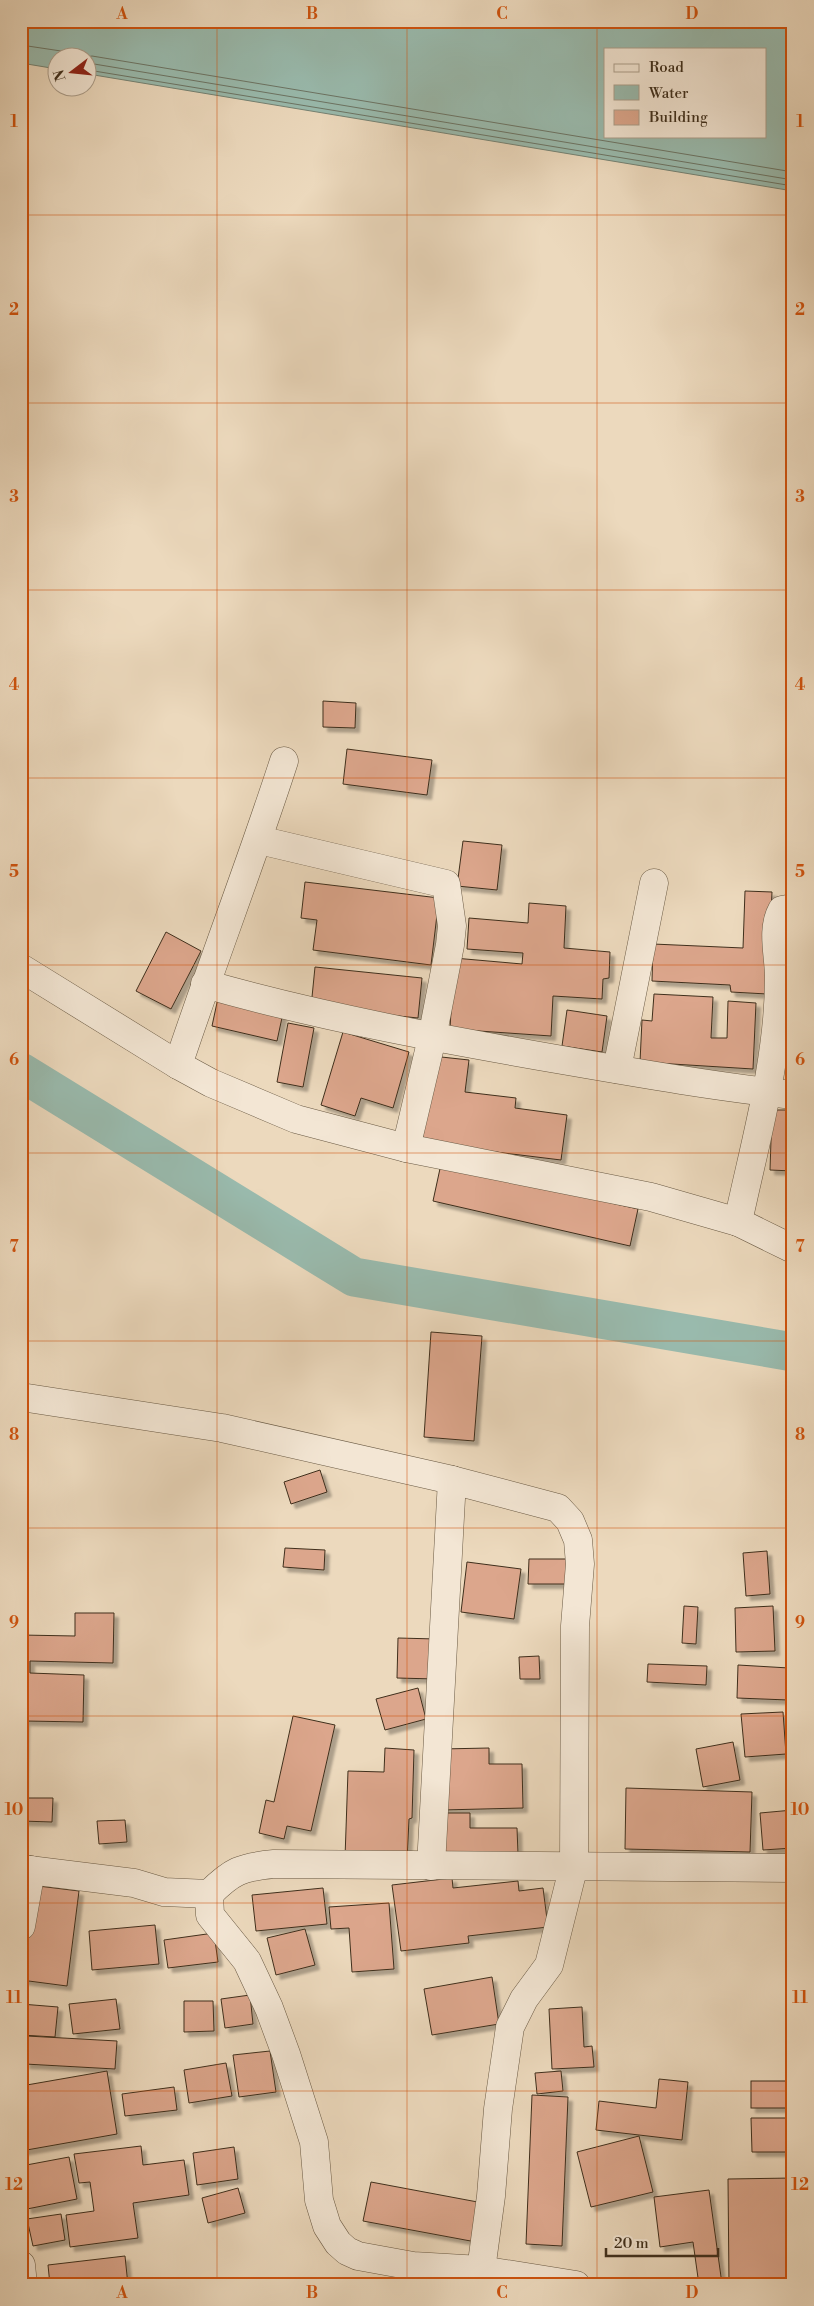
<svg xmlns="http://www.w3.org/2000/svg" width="814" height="2306" font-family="'Libre Bodoni',serif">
<defs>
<filter id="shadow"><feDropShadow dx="4.5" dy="4.5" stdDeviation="1" flood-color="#0004"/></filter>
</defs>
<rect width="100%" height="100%" fill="#ecd9bd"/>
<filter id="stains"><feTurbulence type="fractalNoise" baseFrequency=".004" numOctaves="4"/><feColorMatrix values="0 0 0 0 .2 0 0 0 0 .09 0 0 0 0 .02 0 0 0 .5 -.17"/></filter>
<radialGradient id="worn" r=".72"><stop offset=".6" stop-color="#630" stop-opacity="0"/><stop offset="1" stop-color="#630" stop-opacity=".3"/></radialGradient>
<path fill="#99baad" stroke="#758273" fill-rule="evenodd" d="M21 21H793V191L88 74V58H58L57 69 21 63ZM605 49H765V136H605Z"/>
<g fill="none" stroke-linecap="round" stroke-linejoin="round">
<g stroke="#6c7464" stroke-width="1">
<polyline points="21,45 61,51 71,58"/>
<polyline points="81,58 92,56 793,172"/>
<polyline points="88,63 793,180"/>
<polyline points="88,70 793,186"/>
</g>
<polyline stroke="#99baad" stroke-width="39" points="21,1072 354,1277 793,1352"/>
</g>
<g fill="#dca68c" stroke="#3f2f1c" filter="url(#shadow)">
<polygon points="323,701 356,703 355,728 323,727"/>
<polygon points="347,749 432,760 427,795 343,784"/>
<polygon points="463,841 502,845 497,890 457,886"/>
<polygon points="305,882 439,898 431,965 313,950 317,920 301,918"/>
<polygon points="745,891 772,892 767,994 731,992 730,985 652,981 653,944 743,948"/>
<polygon points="529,903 566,906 564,948 610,952 609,978 603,979 602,999 553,996 551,1036 450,1029 454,958 522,964 523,953 467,949 469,918 528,923"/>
<polygon points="166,932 201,951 171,1009 136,991"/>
<polygon points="315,967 422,978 418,1018 311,1007"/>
<polygon points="654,994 713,997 711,1038 727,1038 728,1001 756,1003 753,1069 640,1062 642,1020 652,1021"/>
<polygon points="218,998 283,1013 277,1041 212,1026"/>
<polygon points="567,1010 607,1016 602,1052 562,1046"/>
<polygon points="288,1023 314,1028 303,1087 277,1082"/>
<polygon points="343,1032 409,1052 393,1108 361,1098 355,1116 321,1105"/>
<polygon points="792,1052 793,1052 793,1082 789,1082"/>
<polygon points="432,1056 469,1060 465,1092 516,1098 515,1108 567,1115 561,1160 422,1143"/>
<polygon points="772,1110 793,1110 793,1171 770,1170"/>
<polygon points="441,1164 638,1209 630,1246 433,1201"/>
<polygon points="431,1332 482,1336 474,1441 424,1437"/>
<polygon points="320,1470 327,1492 291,1504 284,1482"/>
<polygon points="285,1548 325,1550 324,1570 283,1567"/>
<polygon points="767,1551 770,1594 746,1596 743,1553"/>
<polygon points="529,1559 574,1559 573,1584 528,1584"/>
<polygon points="467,1562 521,1569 514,1619 461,1612"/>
<polygon points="684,1606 698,1607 696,1644 682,1643"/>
<polygon points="773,1606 775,1651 736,1652 735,1608"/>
<polygon points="75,1613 114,1613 113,1663 30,1661 30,1673 84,1675 83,1722 25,1721 23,1798 53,1798 52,1822 21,1821 21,1635 75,1636"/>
<polygon points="398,1638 436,1639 435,1679 397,1678"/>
<polygon points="539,1656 540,1679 520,1679 519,1657"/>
<polygon points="648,1664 707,1666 706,1685 647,1682"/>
<polygon points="738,1665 789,1668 788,1700 737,1698"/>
<polygon points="418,1688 426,1719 385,1730 376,1699"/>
<polygon points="783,1712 786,1754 745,1757 741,1714"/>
<polygon points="293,1716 335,1725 311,1831 287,1826 284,1839 259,1833 266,1800 274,1802"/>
<polygon points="733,1742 740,1780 703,1787 696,1749"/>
<polygon points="385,1748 414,1750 412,1818 409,1819 407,1861 345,1858 348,1771 384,1772"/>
<polygon points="489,1748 489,1764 522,1764 523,1808 442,1810 441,1749"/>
<polygon points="626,1788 752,1792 750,1852 625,1849"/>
<polygon points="793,1810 793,1848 763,1850 760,1813"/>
<polygon points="440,1813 470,1813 470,1828 517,1828 518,1854 440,1854"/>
<polygon points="125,1820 127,1842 99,1844 97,1821"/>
<polygon points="452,1878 453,1888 518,1881 519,1891 543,1888 548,1927 468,1936 469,1943 401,1951 392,1885"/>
<polygon points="30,1885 79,1891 67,1986 21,1980 21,1961"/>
<polygon points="323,1888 327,1924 256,1931 252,1895"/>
<polygon points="389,1903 394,1969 352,1972 349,1928 331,1929 329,1907"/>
<polygon points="155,1925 159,1964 92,1970 89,1931"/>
<polygon points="305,1929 315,1965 276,1975 267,1938"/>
<polygon points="214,1933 218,1962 168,1968 164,1940"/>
<polygon points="492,1977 499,2024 432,2035 424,1989"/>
<polygon points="250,1995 253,2024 225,2028 221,1999"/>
<polygon points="116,1999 120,2029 73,2034 69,2004"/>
<polygon points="184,2001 213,2001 214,2031 184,2032"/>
<polygon points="21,2004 58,2007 55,2037 21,2035"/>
<polygon points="582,2007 584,2047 592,2046 594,2067 552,2069 549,2009"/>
<polygon points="27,2036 117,2041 115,2069 25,2064"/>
<polygon points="270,2051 276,2092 239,2097 233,2055"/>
<polygon points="226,2063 232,2096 189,2103 184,2070"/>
<polygon points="107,2071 117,2134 21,2151 21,2086"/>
<polygon points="561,2071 563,2091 537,2094 535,2073"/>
<polygon points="659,2079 688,2082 682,2140 596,2130 599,2101 656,2108"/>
<rect x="751" y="2081" width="42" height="27"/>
<polygon points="174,2087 177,2110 125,2116 122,2094"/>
<polygon points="532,2095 568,2097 562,2246 526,2244"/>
<polygon points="751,2118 793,2118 793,2152 752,2152"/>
<polygon points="639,2136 653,2192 591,2207 577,2152"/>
<polygon points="141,2146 143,2165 184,2160 189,2195 133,2203 138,2238 70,2247 66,2215 94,2211 90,2182 79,2183 74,2154"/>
<polygon points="234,2147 238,2179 197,2185 193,2153"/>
<polygon points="69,2157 77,2199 27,2209 21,2179 21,2166"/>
<polygon points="793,2178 793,2285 729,2285 728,2179"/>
<polygon points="371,2182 483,2203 476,2242 363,2221"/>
<polygon points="238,2188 245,2213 208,2223 202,2198"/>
<polygon points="709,2190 722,2284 699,2285 693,2242 660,2247 654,2197"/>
<polygon points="61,2214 65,2240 33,2246 27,2219"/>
<polygon points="125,2256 128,2285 50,2285 48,2265"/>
</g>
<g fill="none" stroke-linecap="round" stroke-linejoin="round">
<defs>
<g id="minor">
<polyline points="259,840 446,884 452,926 450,945 432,1038 406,1148"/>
<polyline points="21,968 178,1065 211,1083 296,1119 406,1148 651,1197 738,1222 793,1249"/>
<path d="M205 984C325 1018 446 1040 568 1061 643 1074 718 1087 793 1095"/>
<path d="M178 1065C212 963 251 863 284 761"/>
<polyline points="617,1069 654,883"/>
<path d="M738 1222C755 1142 779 1060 779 977 779 955 771 930 782 910L793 908"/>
<polyline points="21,1397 222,1428 452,1480 558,1508 570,1521 578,1540 580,1564 575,1626 574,1865 549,1965 524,1999 510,2027 498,2109 491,2196 481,2270"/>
<polyline points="431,1866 452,1480"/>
<polyline points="21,1869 134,1883 164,1892 209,1894 210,1915 247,1961 269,2008 286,2054 314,2142 319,2200 327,2226 338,2243 347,2251 358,2256 413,2266 481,2270 576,2285"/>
<path d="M209 1894C232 1871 241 1867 274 1864L793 1868"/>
<polyline points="21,1926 31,1870"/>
<polyline points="21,2265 23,2285"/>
</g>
</defs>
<use href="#minor" stroke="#6a5a44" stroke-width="29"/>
<use href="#minor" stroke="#f3e6d4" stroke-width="28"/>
</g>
<path fill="none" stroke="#cf530e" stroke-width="1" stroke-opacity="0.55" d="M217 21V2285M407 21V2285M597 21V2285M21 215H793M21 403H793M21 590H793M21 778H793M21 965H793M21 1153H793M21 1341H793M21 1528H793M21 1716H793M21 1903H793M21 2091H793"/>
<rect width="814" height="2306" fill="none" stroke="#ecd9bd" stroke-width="55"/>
<rect x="604" y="48" width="162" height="90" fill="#f3e6d4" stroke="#ab9d8a"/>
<rect x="614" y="64" width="25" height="8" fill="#f3e6d4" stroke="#ab9d8a"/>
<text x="649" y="72" font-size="15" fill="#3f2f1c">Road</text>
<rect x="614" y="85" width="25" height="15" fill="#99baad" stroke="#ab9d8a"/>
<text x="649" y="98" font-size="15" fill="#3f2f1c">Water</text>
<rect x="614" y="110" width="25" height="15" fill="#dca68c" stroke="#ab9d8a"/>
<text x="649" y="122" font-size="15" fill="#3f2f1c">Building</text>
<g transform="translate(72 72) rotate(254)"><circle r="24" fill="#f3e6d4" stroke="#ab9d8a"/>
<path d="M0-4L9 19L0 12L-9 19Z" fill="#8f2418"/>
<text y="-8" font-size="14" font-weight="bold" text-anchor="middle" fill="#3f2f1c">N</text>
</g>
<path d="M606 2248v8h112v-8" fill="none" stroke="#3f2f1c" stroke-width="2.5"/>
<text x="614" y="2248" font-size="15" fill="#3f2f1c" stroke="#f3e6d4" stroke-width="4" paint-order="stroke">20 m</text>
<rect x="28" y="28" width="758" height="2250" fill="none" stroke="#cf530e" stroke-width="2"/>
<g font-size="16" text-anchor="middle" font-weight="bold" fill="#cf530e">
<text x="122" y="19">A</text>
<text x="312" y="19">B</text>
<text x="502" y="19">C</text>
<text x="692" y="19">D</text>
<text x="14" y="127">1</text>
<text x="800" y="127">1</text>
<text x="14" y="315">2</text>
<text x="800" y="315">2</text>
<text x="14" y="502">3</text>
<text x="800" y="502">3</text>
<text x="14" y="690">4</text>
<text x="800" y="690">4</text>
<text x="14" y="877">5</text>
<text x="800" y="877">5</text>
<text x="14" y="1065">6</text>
<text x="800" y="1065">6</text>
<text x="14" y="1252">7</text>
<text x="800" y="1252">7</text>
<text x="14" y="1440">8</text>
<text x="800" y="1440">8</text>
<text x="14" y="1628">9</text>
<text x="800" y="1628">9</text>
<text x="14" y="1815">10</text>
<text x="800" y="1815">10</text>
<text x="14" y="2003">11</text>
<text x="800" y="2003">11</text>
<text x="14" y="2190">12</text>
<text x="800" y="2190">12</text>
<text x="122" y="2298">A</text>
<text x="312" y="2298">B</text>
<text x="502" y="2298">C</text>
<text x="692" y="2298">D</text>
</g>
<rect width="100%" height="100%" filter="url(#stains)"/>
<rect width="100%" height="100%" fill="url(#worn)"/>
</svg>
